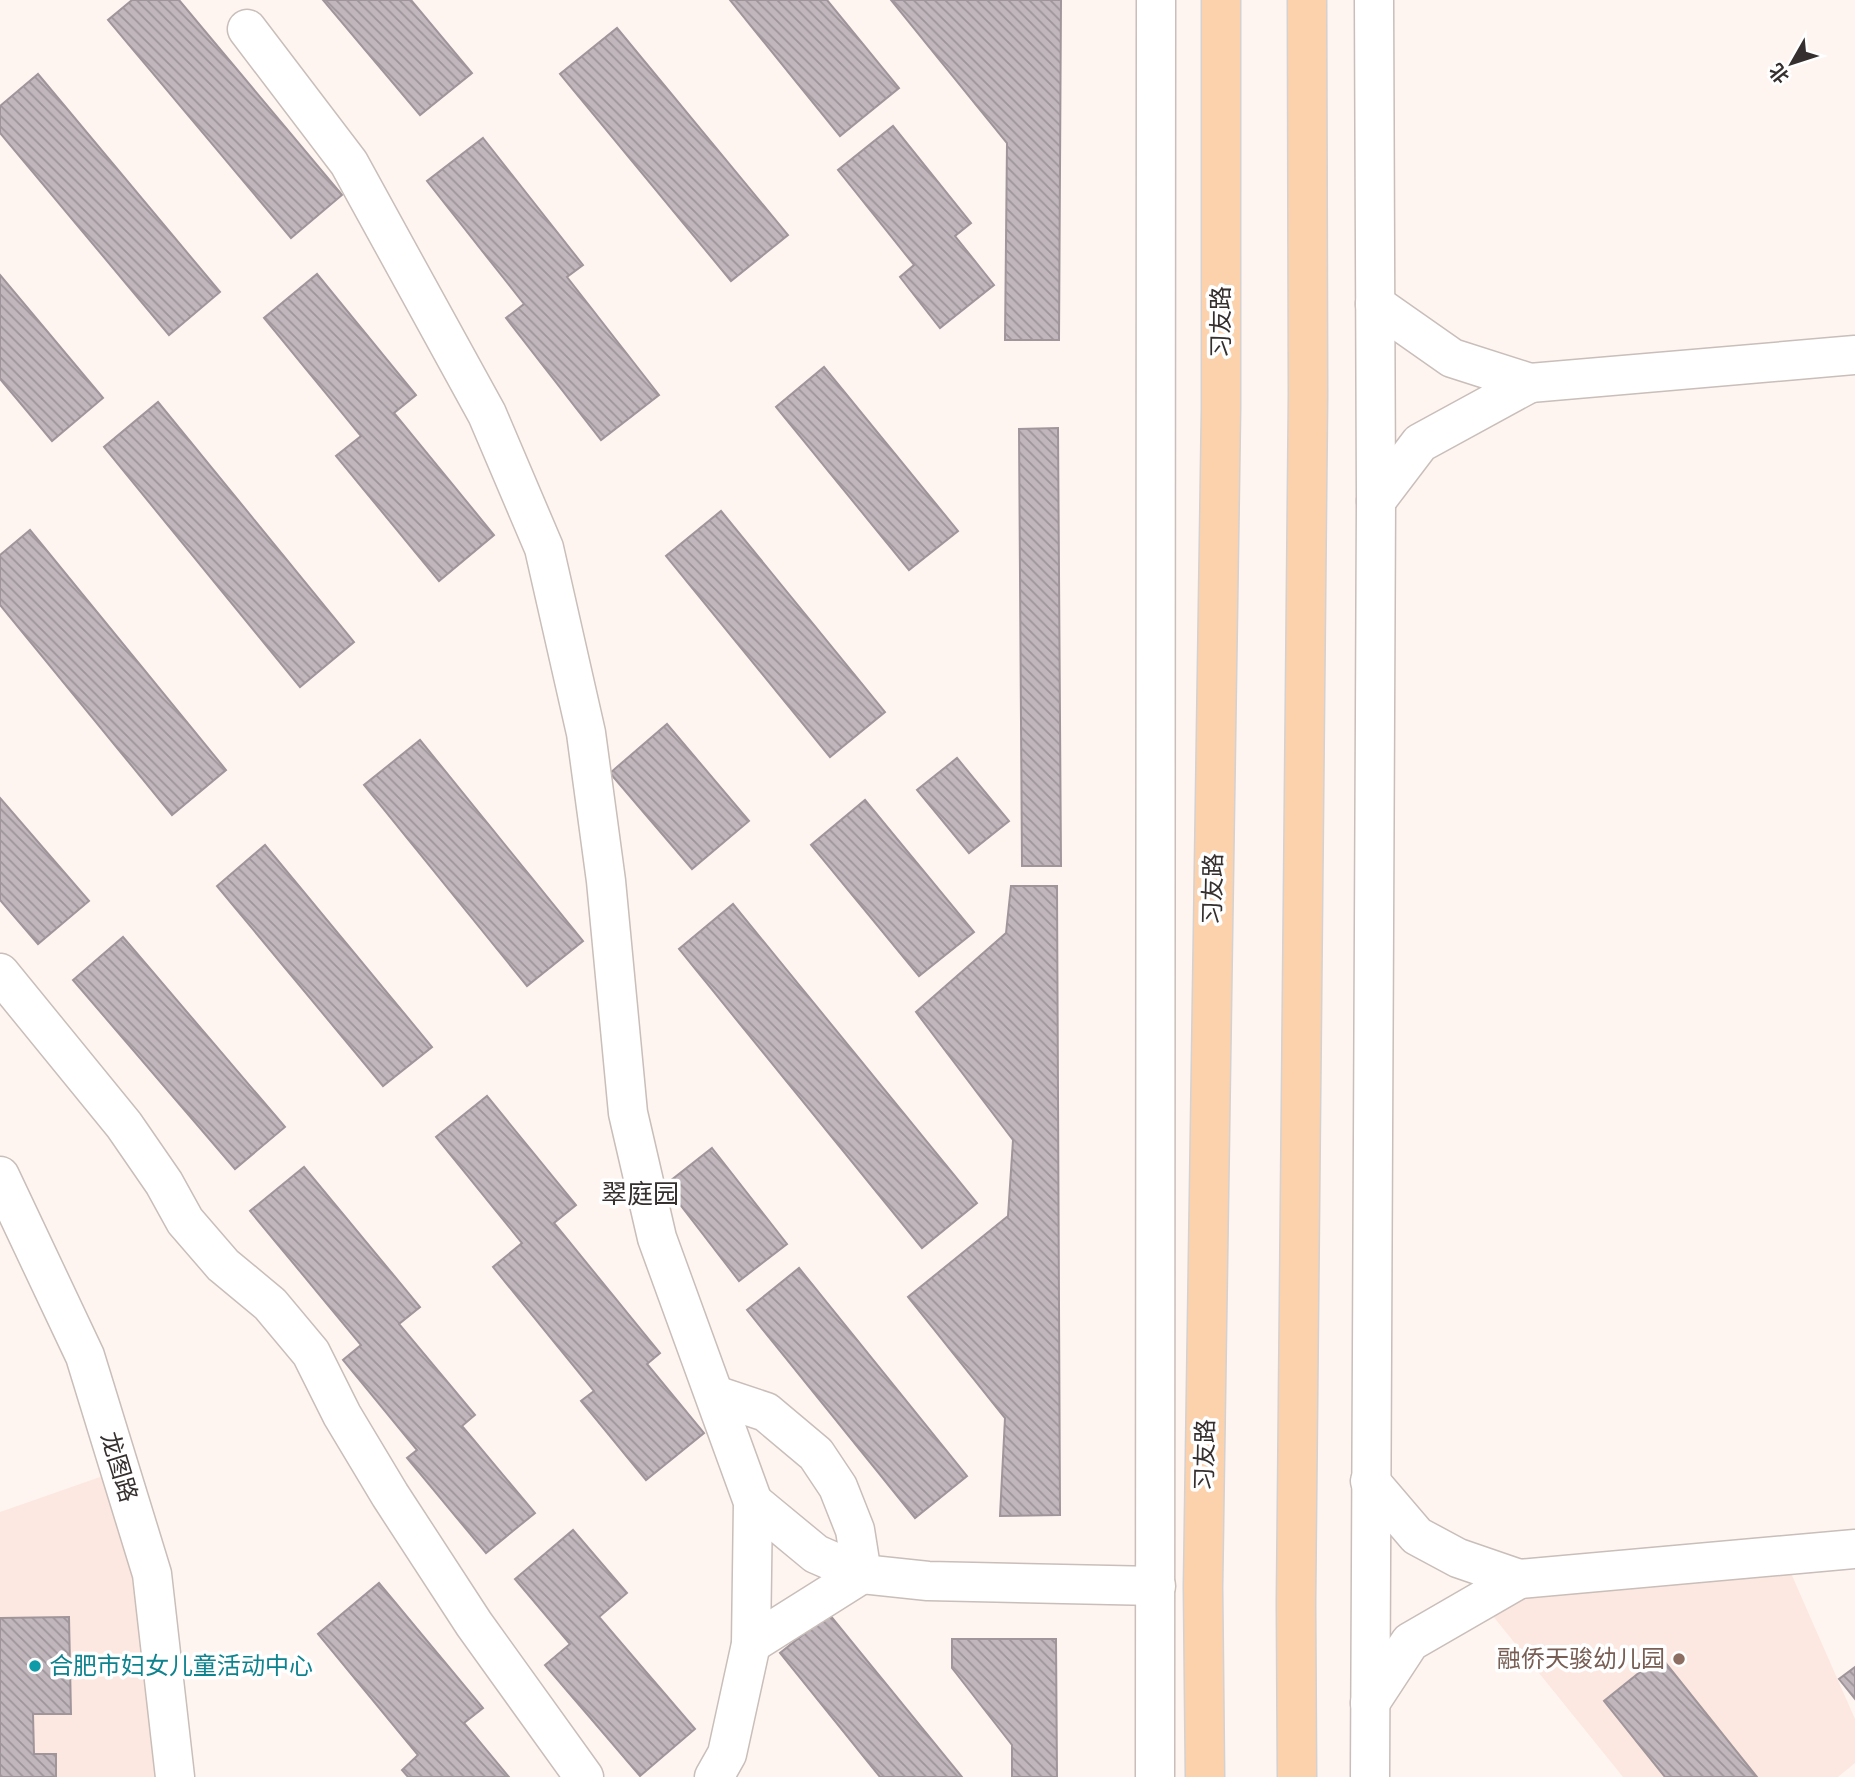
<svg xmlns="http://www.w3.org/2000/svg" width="1855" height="1777" font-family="'Roboto Condensed','Noto Sans SC',sans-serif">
<defs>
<pattern id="building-back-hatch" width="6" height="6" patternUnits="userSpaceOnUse" patternTransform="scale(1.75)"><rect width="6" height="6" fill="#c0b6bc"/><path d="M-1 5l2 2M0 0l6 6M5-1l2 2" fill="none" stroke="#9d9499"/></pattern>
</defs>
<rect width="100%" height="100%" fill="#fef5f1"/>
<g fill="#fce8e0">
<polygon points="120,1470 175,1777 0,1777 0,1512"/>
<polygon points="1783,1555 1855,1719 1855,1763 1838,1777 1623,1777 1480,1600"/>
</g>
<g fill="url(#building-back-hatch)" stroke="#9f959b" stroke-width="2">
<polygon points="132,0 179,0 342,195 291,238 108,20"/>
<polygon points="323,0 411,0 472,73 420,115"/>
<polygon points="730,0 827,0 899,88 840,136"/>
<polygon points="891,0 1061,0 1059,340 1005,340 1007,143"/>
<polygon points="617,28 788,235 731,281 560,74"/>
<polygon points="38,74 220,292 169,335 0,133 0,106"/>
<polygon points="893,126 971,223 955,236 994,285 940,328 900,277 914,265 838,170"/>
<polygon points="483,138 583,265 567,277 659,395 601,440 506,318 524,304 427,181"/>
<polygon points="317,274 416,395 394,413 494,535 439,581 336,456 361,436 264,318"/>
<polygon points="0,275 103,398 52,441 0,379"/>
<polygon points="824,367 958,531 909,570 776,407"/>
<polygon points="158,402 354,642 300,687 104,447"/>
<polygon points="1058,428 1061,866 1022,866 1019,429"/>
<polygon points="721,511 885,712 830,757 666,556"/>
<polygon points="30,530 226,770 172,815 0,605 0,555"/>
<polygon points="667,724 749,821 692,869 610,773"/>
<polygon points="420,740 583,941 527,986 364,785"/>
<polygon points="957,758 1009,821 969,853 917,790"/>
<polygon points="0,798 89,901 38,944 0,900"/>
<polygon points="865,800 974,932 919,976 811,845"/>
<polygon points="265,845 432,1047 383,1086 217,886"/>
<polygon points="1011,886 1057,886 1060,1515 1000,1516 1005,1418 908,1297 1008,1216 1013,1140 916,1012 1006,933"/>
<polygon points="733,904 977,1203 922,1248 679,949"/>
<polygon points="123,937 285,1127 235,1169 73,980"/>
<polygon points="487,1096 576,1205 554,1223 660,1353 647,1364 704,1433 646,1480 581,1401 594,1391 493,1267 522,1243 436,1137"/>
<polygon points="712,1148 787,1244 739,1281 665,1185"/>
<polygon points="304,1167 420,1307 399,1324 475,1415 462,1426 535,1513 486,1553 407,1458 417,1450 343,1360 361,1345 250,1211"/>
<polygon points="799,1268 967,1476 915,1518 747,1310"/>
<polygon points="573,1530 627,1593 599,1617 695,1729 640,1776 545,1665 570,1644 515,1579"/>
<polygon points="379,1583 483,1708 464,1723 509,1777 408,1777 402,1770 418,1755 318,1634"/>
<polygon points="829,1614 962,1777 880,1777 780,1653"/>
<polygon points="69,1617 71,1714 33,1714 34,1754 56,1754 56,1777 0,1777 0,1618"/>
<polygon points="952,1639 1056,1639 1057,1777 1012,1777 1012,1745 952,1668"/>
<polygon points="1660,1656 1757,1777 1665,1777 1604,1701"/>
<polygon points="1855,1667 1855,1699 1839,1679"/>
</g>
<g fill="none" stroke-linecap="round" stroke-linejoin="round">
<defs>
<g id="minor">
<polyline points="247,29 349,163 487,414 544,548 586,733 606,881 628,1113 657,1238 753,1502 751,1644 727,1754 714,1777"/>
<polyline points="1375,304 1452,358 1530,383 1420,443 1376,501"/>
<polyline points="1530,383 1855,355"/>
<polyline points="0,973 124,1125 164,1183 185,1221 223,1265 270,1304 311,1353 342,1415 390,1495 474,1624 584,1777"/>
<polyline points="0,1176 85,1356 152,1574 175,1777"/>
<polyline points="715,1395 766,1412 816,1454 838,1487 855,1530 862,1574 751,1644"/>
<polyline points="1370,1481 1417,1536 1458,1558 1519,1579 1410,1642 1370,1703"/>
<polyline points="753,1502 816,1554 862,1574 928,1581 1156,1586"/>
<polyline points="1519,1579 1855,1549"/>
<polyline points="1155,1777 1156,0"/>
<polyline points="1370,1777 1376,501 1374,0"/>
</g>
<g id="major">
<polyline points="1205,1777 1203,1587 1221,409 1221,0"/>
<polyline points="1297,1777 1296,1603 1308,395 1307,0"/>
</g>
</defs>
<use href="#minor" stroke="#c9beb9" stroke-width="41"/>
<use href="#major" stroke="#d3d1d1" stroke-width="41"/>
<use href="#minor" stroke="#fff" stroke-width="38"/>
<use href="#major" stroke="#fcd2ad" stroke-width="38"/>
</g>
<circle fill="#8d6e63" stroke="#fff" stroke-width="2.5" cx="1679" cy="1659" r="7"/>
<circle fill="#0f9aa8" stroke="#fff" stroke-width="2.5" cx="35" cy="1666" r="7"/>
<g text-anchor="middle" stroke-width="7" stroke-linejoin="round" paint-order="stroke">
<g font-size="24" fill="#35302f" stroke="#fff">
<text transform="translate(1221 322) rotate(-90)" y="8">习友路</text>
<text transform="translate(1213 889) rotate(-89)" y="8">习友路</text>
<text transform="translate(1205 1455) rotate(-89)" y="8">习友路</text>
<text transform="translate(119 1467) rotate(73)" y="8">龙图路</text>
</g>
<g font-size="24" fill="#785e54" stroke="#fff" text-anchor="end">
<text x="1665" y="1667">融侨天骏幼儿园</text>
</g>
<g font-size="24" fill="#0d838f" stroke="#fff" text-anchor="start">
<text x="49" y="1674">合肥市妇女儿童活动中心</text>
</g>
<g font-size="26" fill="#35302f" stroke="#fff">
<text x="640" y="1203">翠庭园</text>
</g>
</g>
<g transform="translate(1792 63) rotate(231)" stroke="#ffffff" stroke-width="5" paint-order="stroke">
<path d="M0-5L12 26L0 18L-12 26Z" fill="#35302f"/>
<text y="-10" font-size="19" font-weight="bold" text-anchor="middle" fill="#35302f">北</text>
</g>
</svg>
